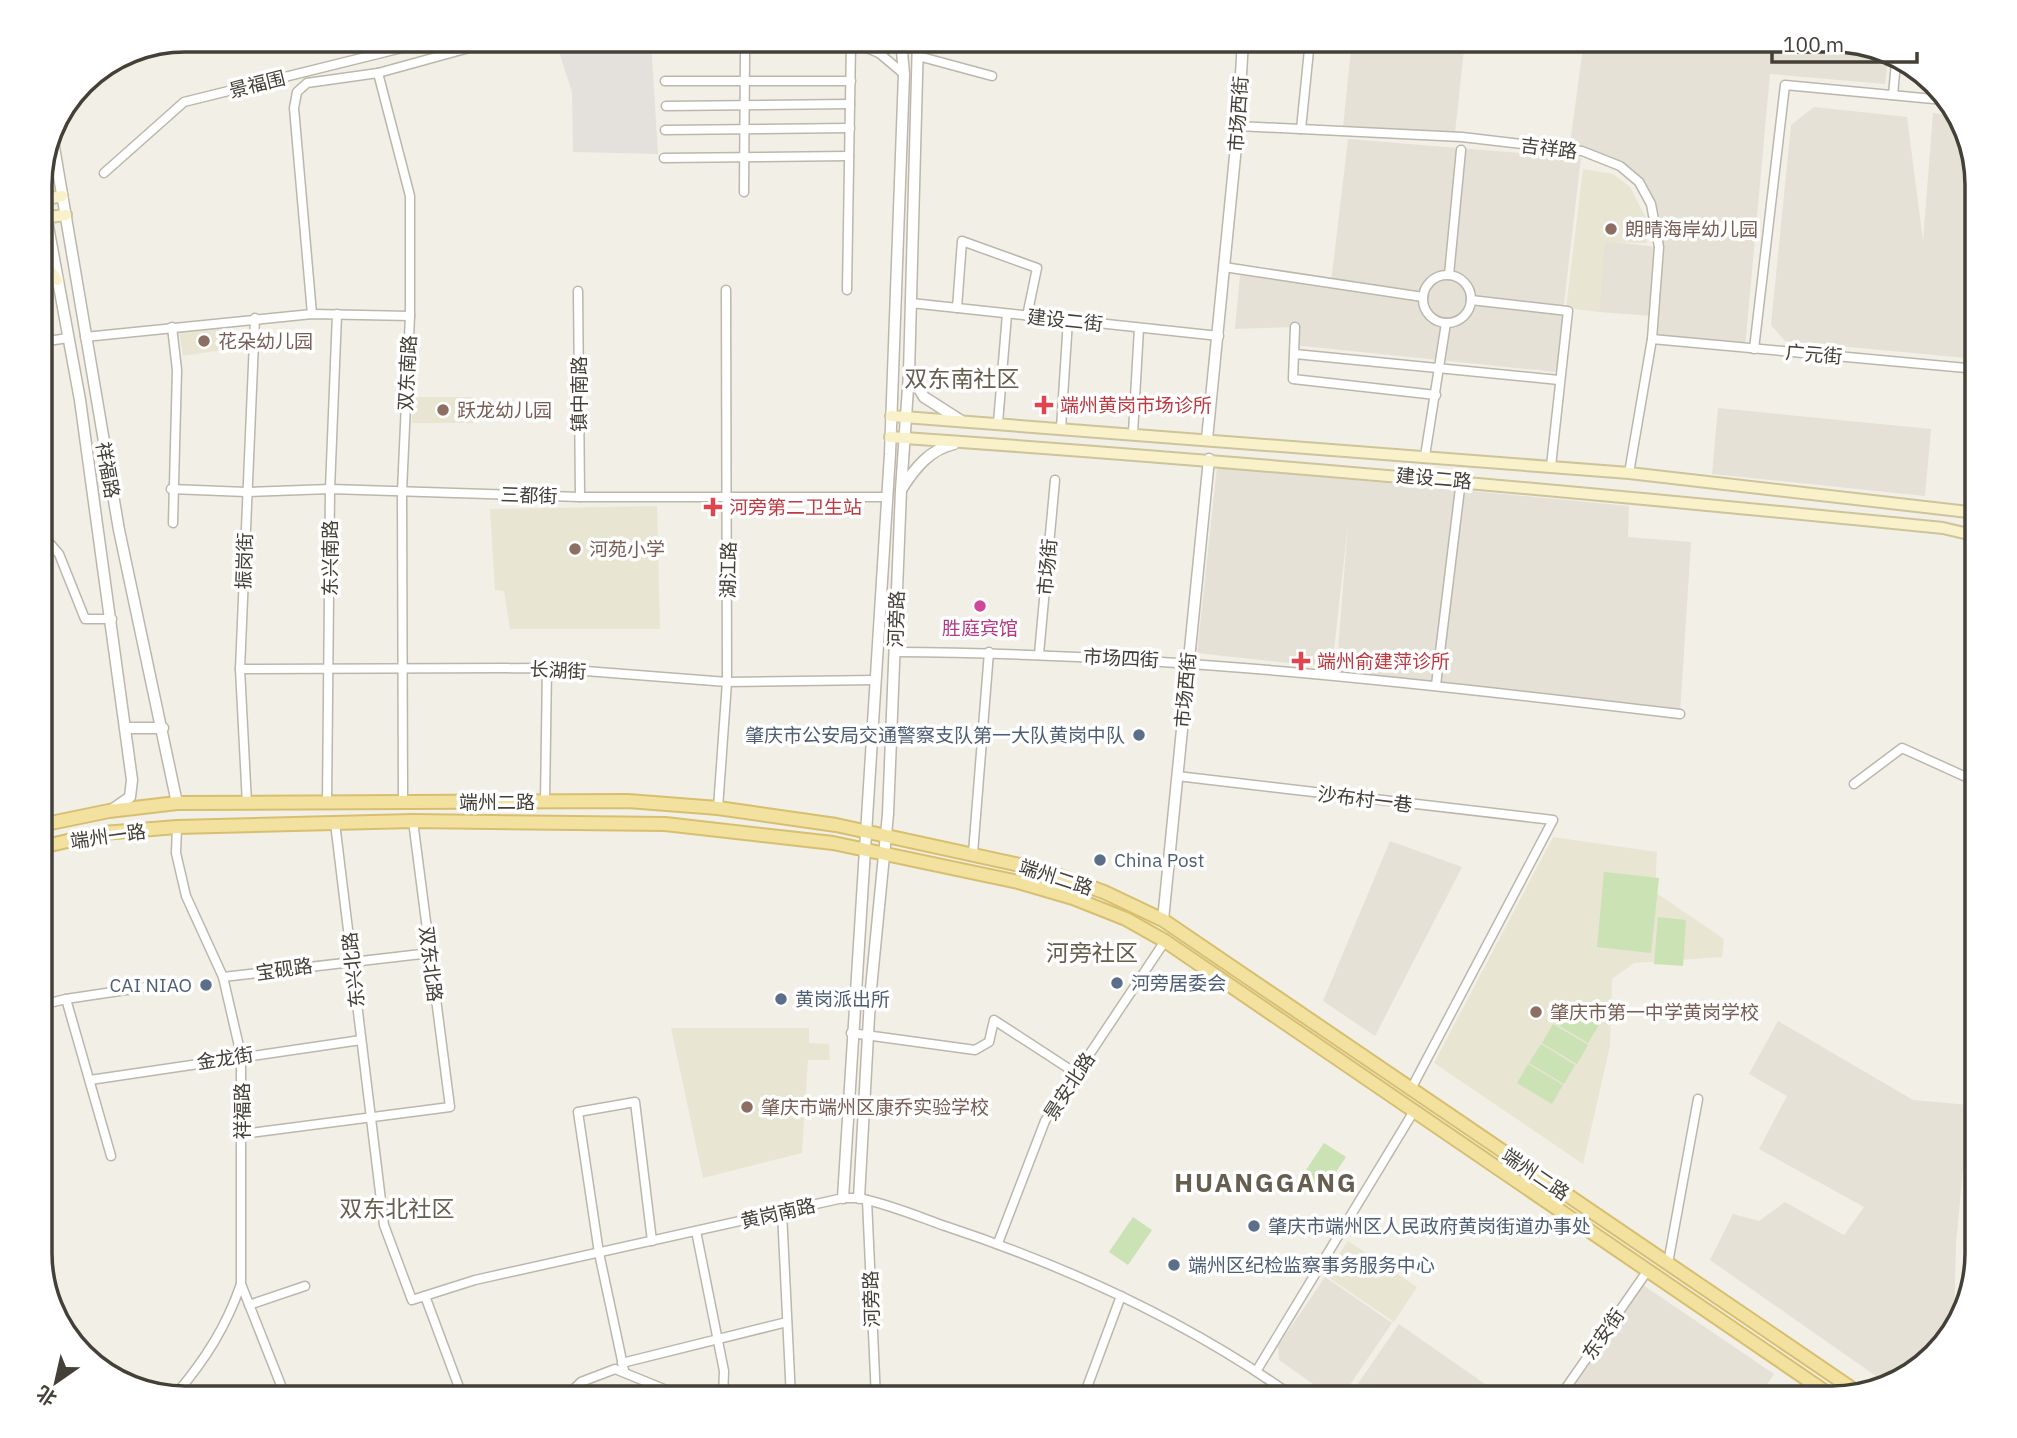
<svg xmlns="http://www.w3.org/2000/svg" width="2017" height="1438" font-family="'IBM Plex Sans','Noto Sans SC',sans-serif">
<rect width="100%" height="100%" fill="#f2efe7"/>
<g fill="#e5e1d6">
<polygon points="1352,40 1465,40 1455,133 1343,127"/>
<polygon points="1584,40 1832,40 1888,59 1885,84 1770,74 1745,348 1652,339 1653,316 1599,312 1604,241 1658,247 1657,225 1639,182 1601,158 1569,152"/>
<polygon points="1814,107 1907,117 1923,241 1933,113 1957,116 1962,121 1977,185 1977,359 1785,341 1771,325 1791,125"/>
<polygon points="1348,139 1581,158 1556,372 1293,345 1295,327 1235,329 1240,275 1331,283"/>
<polygon points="1718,408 1931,429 1925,496 1712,474"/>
<polygon points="1217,467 1629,506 1628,537 1691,542 1680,714 1336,676 1348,524 1332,668 1197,653"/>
<polygon points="1390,841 1462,867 1375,1036 1323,1001"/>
<polygon points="1778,1021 1913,1100 1969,1105 1956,1244 1954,1319 1947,1340 1901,1378 1883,1381 1710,1260 1733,1214 1759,1221 1785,1202 1844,1235 1864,1207 1759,1149 1787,1096 1749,1074"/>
<polygon points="1325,1277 1392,1323 1341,1398 1333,1398 1279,1360 1278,1346"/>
<polygon points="1643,1285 1774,1374 1758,1398 1566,1398"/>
<polygon points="1399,1324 1505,1398 1348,1398"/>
</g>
<polygon fill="#e4e1dc" points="583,40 651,40 658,154 573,152 572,92 558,49"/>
<g fill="#e9e5d3">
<polygon points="1583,169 1613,174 1630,187 1645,216 1647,243 1605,242 1599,312 1566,308"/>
<polygon points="226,326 229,349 183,356 179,332"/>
<polygon points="412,397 474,397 475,423 412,423"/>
<polygon points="657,506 660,629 510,629 504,591 495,590 490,509"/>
<polygon points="1553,837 1657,852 1655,892 1724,939 1722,957 1634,963 1612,979 1610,1046 1583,1164 1434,1063"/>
<polygon points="809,1028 809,1043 829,1044 830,1060 808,1060 802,1153 703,1178 671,1028"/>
<polygon points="1348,1241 1417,1287 1394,1322 1325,1275"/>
</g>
<g fill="#cae2b4">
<polygon points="1604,872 1659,878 1651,953 1597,947"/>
<polygon points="1658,917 1686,920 1683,966 1654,964"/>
<polygon points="1565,1004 1599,1025 1588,1043 1553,1022"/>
<polygon points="1553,1024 1588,1045 1577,1064 1542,1043"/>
<polygon points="1541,1044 1575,1065 1564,1084 1529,1063"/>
<polygon points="1528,1064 1563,1085 1552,1104 1517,1083"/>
<polygon points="1324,1143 1346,1157 1322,1193 1300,1179"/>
<polygon points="1133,1217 1152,1230 1128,1265 1109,1252"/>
</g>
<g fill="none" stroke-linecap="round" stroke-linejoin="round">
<defs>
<g id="minor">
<polyline points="849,41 879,53 904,74"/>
<polyline points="879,53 901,41"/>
<polyline points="918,56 992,76"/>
<polyline points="665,81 851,81"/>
<polyline points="1893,95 1896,62"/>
<polyline points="666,106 850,104"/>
<polyline points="1238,126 1462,137 1582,151 1620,166 1639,182 1651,204 1659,247 1652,339 1629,473"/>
<polyline points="1301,129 1310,40"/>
<polyline points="665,130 850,128"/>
<polyline points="664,158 849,156"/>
<polyline points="104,173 184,102 434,40"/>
<polyline points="744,192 745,54"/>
<polyline points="1224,267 1423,297"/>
<polyline points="1449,275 1461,150"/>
<circle cx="1447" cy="299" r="24"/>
<polyline points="847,290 851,42"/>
<polyline points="578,291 580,497"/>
<polyline points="1471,300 1568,311 1551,466"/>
<polyline points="911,303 1219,336"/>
<polyline points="957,308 962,241 1037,268 1027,316"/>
<polyline points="312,314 294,108 297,92 307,83 378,73"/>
<polyline points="172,327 177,370 173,523"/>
<polyline points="1295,327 1293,379 1436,395"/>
<polyline points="85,337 312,314 410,316"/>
<polyline points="1652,339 1977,369"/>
<polyline points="41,342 68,338"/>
<polyline points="1754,349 1785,85 1944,100"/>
<polyline points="1295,354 1559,380"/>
<polyline points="998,423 1007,314"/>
<polyline points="1061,428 1068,320"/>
<polyline points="1133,433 1139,328"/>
<polyline points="1425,456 1446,323"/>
<polyline points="171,489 246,492 330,489 580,497 887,497"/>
<polyline points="41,533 59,554 85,619 112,619"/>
<path d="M894 652C1158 653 1419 683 1680 714"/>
<polyline points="1039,654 1055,480"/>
<polyline points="240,669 547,668 727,682 876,680"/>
<polyline points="1436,685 1461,480"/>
<polyline points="1177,776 1553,820 1411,1089"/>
<polyline points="1854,784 1902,748 1977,782"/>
<polyline points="403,802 402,491 410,316 410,196 378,73 498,40"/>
<polyline points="545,802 547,668"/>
<polyline points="327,803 330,489 337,314"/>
<polyline points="247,804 240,669 255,318"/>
<polyline points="718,808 727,682 726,290"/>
<path d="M335 823 384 1225 412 1300 475 1280 843 1198H859C888 1204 917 1216 945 1226 1069 1267 1189 1322 1295 1398"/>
<polyline points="177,827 176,853 186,896 223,977 241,1055 241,1284 286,1398"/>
<polyline points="973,853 989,652"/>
<polyline points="223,977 430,953"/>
<polyline points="66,999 111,1156"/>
<polyline points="41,1005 66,999 173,983"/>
<polyline points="851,1033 975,1050 989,1042 994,1020 1077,1074"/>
<polyline points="90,1080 361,1040"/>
<polyline points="242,1134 450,1107 413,821"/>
<polyline points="867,1200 876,1398"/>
<polyline points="782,1212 791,1398"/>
<polyline points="696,1231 724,1371 723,1398"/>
<polyline points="998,1243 1045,1121 1165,941"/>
<polyline points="1668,1263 1698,1099"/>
<polyline points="425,1296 463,1398"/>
<polyline points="249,1305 305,1286"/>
<polyline points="622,1363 787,1322"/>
<polyline points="624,1370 599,1253 578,1112 635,1102 652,1241"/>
<polyline points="1257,1370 1414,1111"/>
<path d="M176 1394C205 1360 226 1327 241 1284"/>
<polyline points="176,1394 190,1398"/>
<polyline points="565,1398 581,1382 615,1369 686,1398"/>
<polyline points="1083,1398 1121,1296"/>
<polyline points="1559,1398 1648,1270"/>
</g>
<g id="tertiary">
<polyline points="52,135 119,530 177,803"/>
<polyline points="41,188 80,400 132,780 130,797 110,811"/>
<polyline points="910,374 924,397 960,420"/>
<polyline points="1207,439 1238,126 1243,40"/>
<path d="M901 490C914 469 930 449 954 444"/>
<polyline points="126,728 163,728"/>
<polyline points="1163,920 1209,459"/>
<polyline points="843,1198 890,454 904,74 901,40"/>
<polyline points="859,1198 870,999 888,814 901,490 909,373 918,40"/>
</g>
<g id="secondary">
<polyline points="41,200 62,196"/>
<polyline points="41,218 66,215"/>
<polyline points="41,258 57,280"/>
<polyline points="891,416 1629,473 1977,513"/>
<path d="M890 437C1242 461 1592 493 1943 528L1977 536"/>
</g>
<g id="primary">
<polyline points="41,825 109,811 177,803 628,801 718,808 836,825 1043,870 1104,892 1163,920 1857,1392"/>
<polyline points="41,847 103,833 177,827 413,821 665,824 833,843 1018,882 1073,898 1126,919 1165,941 1833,1397"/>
</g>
</defs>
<use href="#minor" stroke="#bcb7ab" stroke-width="11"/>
<use href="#tertiary" stroke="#bcb7ab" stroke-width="13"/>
<use href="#secondary" stroke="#cdc49b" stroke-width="14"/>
<use href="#primary" stroke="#d7bf70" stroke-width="16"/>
<use href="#minor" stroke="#fff" stroke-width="8"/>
<use href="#tertiary" stroke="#fff" stroke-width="10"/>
<use href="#secondary" stroke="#f9f1ca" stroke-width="10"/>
<use href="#primary" stroke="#f3e19f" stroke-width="12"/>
</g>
<g fill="#8d6e63" stroke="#fff" stroke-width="2.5">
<circle cx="1611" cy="229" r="7"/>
<circle cx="204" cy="341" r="7"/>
<circle cx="443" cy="410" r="7"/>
<circle cx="575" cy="549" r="7"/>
<circle cx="1536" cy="1012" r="7"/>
<circle cx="747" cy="1107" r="7"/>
</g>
<g fill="#e0444e" stroke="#fff" stroke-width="2.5">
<path d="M1040.5 394.5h7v7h7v7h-7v7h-7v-7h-7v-7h7z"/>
<path d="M709.5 496.5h7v7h7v7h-7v7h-7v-7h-7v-7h7z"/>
<path d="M1297.5 650.5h7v7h7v7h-7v7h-7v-7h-7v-7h7z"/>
</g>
<circle fill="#d1479c" stroke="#fff" stroke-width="2.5" cx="980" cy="606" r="7"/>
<g fill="#5c6f8a" stroke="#fff" stroke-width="2.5">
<circle cx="1139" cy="735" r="7"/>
<circle cx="1100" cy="860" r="7"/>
<circle cx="1117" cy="983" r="7"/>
<circle cx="206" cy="985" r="7"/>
<circle cx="781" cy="999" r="7"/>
<circle cx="1254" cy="1226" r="7"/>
<circle cx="1174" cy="1265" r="7"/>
</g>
<g text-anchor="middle" stroke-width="7" stroke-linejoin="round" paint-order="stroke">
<g font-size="19" fill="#444037" stroke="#fff">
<text transform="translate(257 84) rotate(-14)" y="7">景福围</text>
<text transform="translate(1238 114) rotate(-86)" y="7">市场西街</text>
<text transform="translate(1549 148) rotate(7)" y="7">吉祥路</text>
<text transform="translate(1065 320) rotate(6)" y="7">建设二街</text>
<text transform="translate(1814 354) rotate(5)" y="7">广元街</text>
<text transform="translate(407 373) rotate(-87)" y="7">双东南路</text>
<text transform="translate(579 394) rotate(-90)" y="7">镇中南路</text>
<text transform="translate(108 470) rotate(80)" y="7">祥福路</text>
<text transform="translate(1434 478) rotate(5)" y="7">建设二路</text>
<text transform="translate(529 495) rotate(2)" y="7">三都街</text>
<text transform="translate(330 558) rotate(-90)" y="7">东兴南路</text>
<text transform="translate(244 561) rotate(-88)" y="7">振岗街</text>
<text transform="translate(1047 567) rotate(-85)" y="7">市场街</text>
<text transform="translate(728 570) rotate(-89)" y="7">湖江路</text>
<text transform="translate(896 619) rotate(-88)" y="7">河旁路</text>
<text transform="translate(1121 658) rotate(3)" y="7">市场四街</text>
<text transform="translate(558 670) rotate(3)" y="7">长湖街</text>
<text transform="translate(1185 690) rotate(-85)" y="7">市场西街</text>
<text transform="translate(1365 799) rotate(7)" y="7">沙布村一巷</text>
<text x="497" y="809">端州二路</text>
<text transform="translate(108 836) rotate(-8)" y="7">端州一路</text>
<text transform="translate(1056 877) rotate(18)" y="7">端州二路</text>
<text transform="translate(431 964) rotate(83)" y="7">双东北路</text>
<text transform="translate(284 969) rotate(-8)" y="7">宝砚路</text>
<text transform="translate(353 970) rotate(-96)" y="7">东兴北路</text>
<text transform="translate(225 1058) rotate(-9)" y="7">金龙街</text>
<text transform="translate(1069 1086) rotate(-57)" y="7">景安北路</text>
<text transform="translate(242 1111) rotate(-90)" y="7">祥福路</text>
<text transform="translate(1536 1174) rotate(34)" y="7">端州二路</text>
<text transform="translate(778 1213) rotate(-13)" y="7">黄岗南路</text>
<text transform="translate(871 1299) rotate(-92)" y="7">河旁路</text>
<text transform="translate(1603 1334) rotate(-55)" y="7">东安街</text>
</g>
<g font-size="19" fill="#785e54" stroke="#fff" text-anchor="start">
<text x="1625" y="236">朗晴海岸幼儿园</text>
<text x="218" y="348">花朵幼儿园</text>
<text x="457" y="417">跃龙幼儿园</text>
<text x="589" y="556">河苑小学</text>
<text x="1550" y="1019">肇庆市第一中学黄岗学校</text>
<text x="761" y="1114">肇庆市端州区康乔实验学校</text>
</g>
<g font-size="19" fill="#be3a42" stroke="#fff" text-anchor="start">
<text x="1060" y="412">端州黄岗市场诊所</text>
<text x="729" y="514">河旁第二卫生站</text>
<text x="1317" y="668">端州俞建萍诊所</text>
</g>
<g font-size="19" fill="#b23c85" stroke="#fff">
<text x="980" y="635">胜庭宾馆</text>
</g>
<g font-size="19" fill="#4e5e75" stroke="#fff" text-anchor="start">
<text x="1125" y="742" text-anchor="end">肇庆市公安局交通警察支队第一大队黄岗中队</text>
<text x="1114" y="867">China Post</text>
<text x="1131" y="990">河旁居委会</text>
<text x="192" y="992" text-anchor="end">CAI NIAO</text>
<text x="795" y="1006">黄岗派出所</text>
<text x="1268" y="1233">肇庆市端州区人民政府黄岗街道办事处</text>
<text x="1188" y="1272">端州区纪检监察事务服务中心</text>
</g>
<g font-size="23" fill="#665e4f" stroke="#fff">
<text x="962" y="387">双东南社区</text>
<text x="1092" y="961">河旁社区</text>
<text x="397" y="1217">双东北社区</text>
</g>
<g font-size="26" font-weight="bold" letter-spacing="2" fill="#665e4f" stroke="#fff">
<text x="1266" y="1192">HUANGGANG</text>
</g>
</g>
<path d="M0 0H2017V1438H0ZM185 52H1832A133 133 0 0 1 1965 185V1253A133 133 0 0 1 1832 1386H185A133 133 0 0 1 52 1253V185A133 133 0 0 1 185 52Z" fill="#fff" fill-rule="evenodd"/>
<path fill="none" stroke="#444037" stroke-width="3.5" d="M185 52H1832A133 133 0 0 1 1965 185V1253A133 133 0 0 1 1832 1386H185A133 133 0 0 1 52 1253V185A133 133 0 0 1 185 52Z"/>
<g transform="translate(56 1382) rotate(214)" stroke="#ffffff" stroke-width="5" paint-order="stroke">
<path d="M0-5L12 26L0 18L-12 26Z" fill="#444037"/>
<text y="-10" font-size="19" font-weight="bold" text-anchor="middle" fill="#444037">北</text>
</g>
<path d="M1772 52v10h145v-10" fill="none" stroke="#444037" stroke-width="3.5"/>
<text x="1783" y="52" font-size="21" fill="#444037" stroke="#ffffff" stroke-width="5" paint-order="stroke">100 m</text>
</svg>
